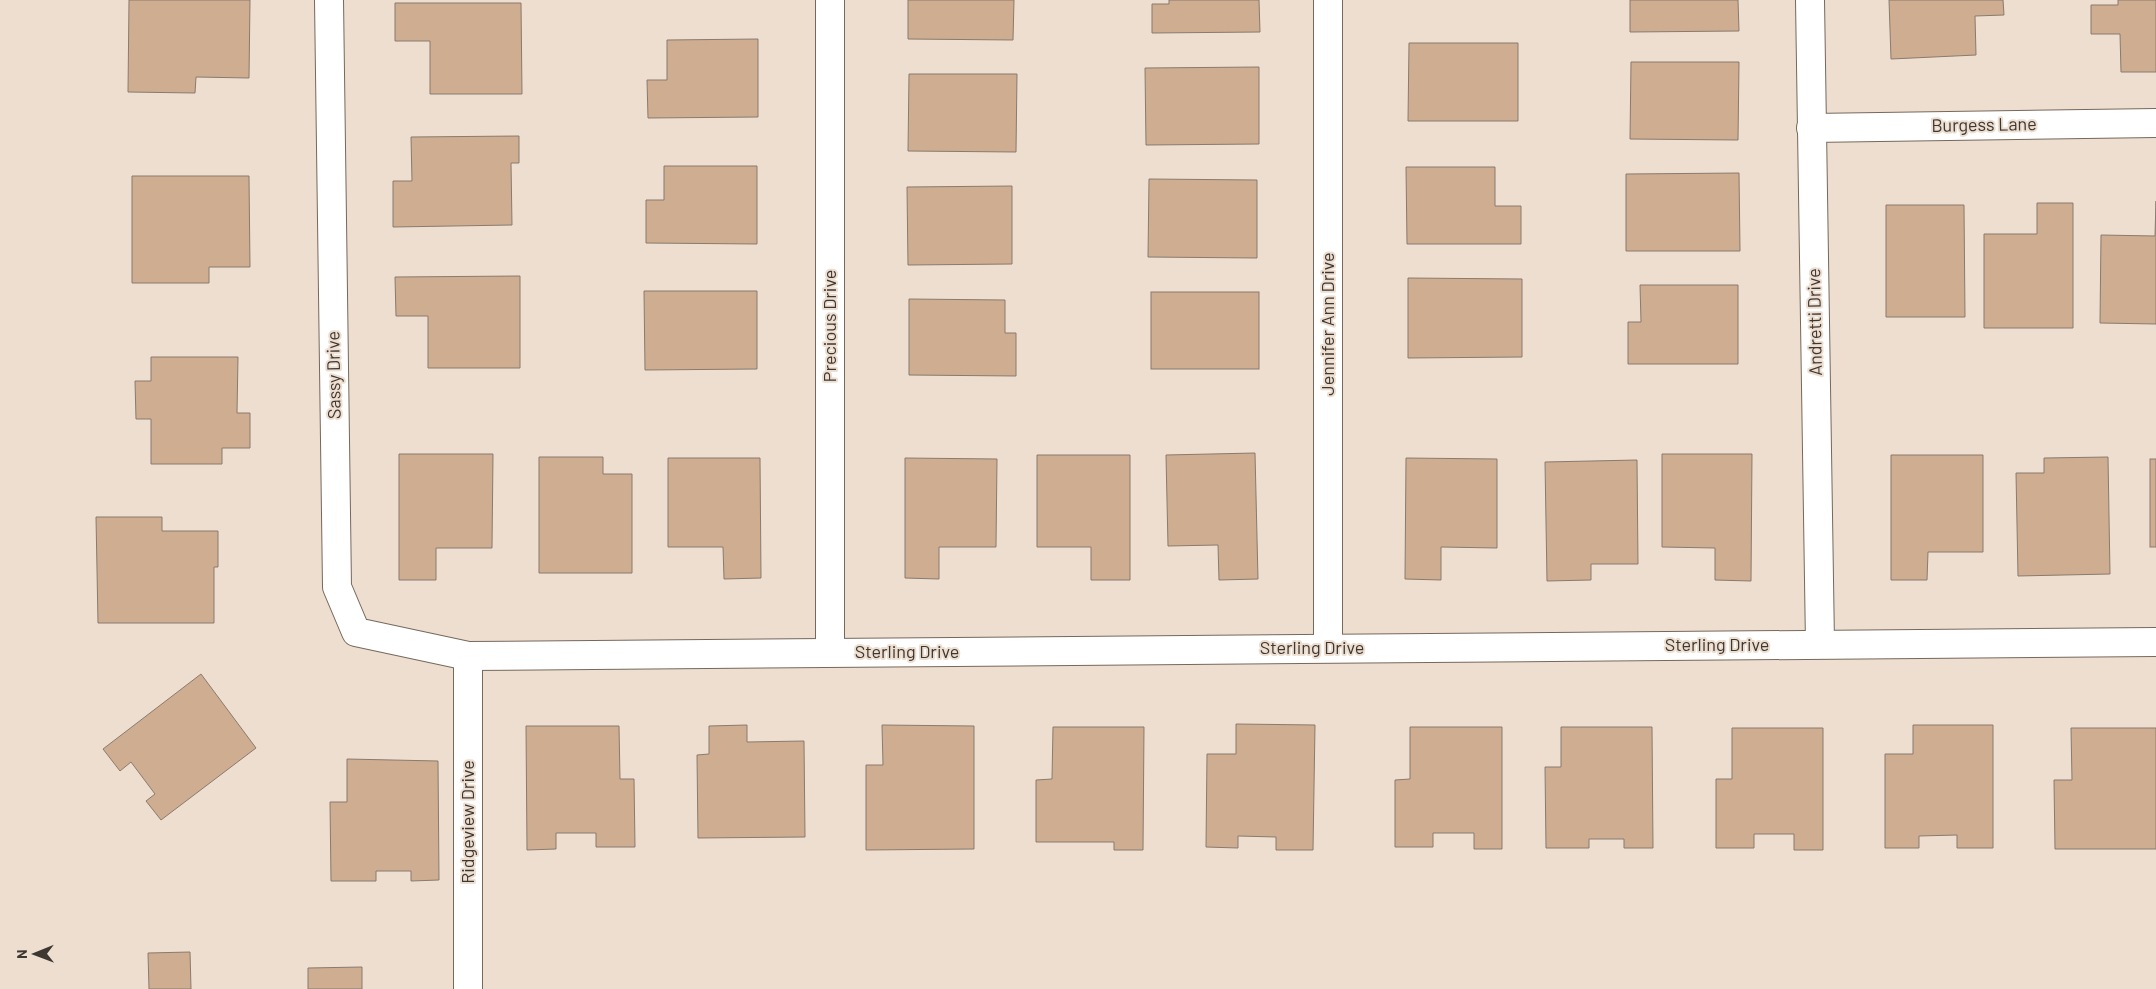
<svg xmlns="http://www.w3.org/2000/svg" width="2156" height="989" font-family="Barlow,sans-serif">
<rect width="100%" height="100%" fill="#eeded0"/>
<g fill="#cead91" stroke="#897b6e">
<polygon points="129,0 250,0 249,78 196,77 195,93 128,92"/>
<polygon points="908,0 1014,0 1013,40 908,39"/>
<polygon points="1169,0 1259,0 1260,32 1152,33 1152,4 1169,4"/>
<polygon points="1630,0 1738,0 1739,31 1630,32"/>
<polygon points="1889,0 2003,0 2004,15 1975,16 1976,55 1891,59"/>
<polygon points="2118,0 2156,0 2156,72 2121,72 2120,34 2091,34 2091,5 2118,5"/>
<polygon points="395,3 521,3 522,94 430,94 430,41 395,41"/>
<polygon points="758,39 758,117 648,118 647,80 667,80 667,40"/>
<polygon points="1409,43 1518,43 1518,121 1408,121"/>
<polygon points="1631,62 1739,62 1738,140 1630,139"/>
<polygon points="1259,67 1259,144 1146,145 1145,68"/>
<polygon points="909,74 1017,74 1016,152 908,151"/>
<polygon points="519,136 519,163 511,163 512,225 393,227 393,181 412,181 411,137"/>
<polygon points="664,166 757,166 757,244 646,243 646,200 664,200"/>
<polygon points="1406,167 1495,167 1495,206 1521,206 1521,244 1407,244"/>
<polygon points="1739,173 1740,251 1626,251 1626,174"/>
<polygon points="132,176 249,176 250,267 209,267 209,283 132,283"/>
<polygon points="1149,179 1257,180 1257,258 1148,257"/>
<polygon points="1012,186 1012,264 908,265 907,187"/>
<polygon points="2156,201 2156,324 2100,323 2101,235 2155,236"/>
<polygon points="2037,203 2073,203 2073,328 1984,328 1984,234 2037,234"/>
<polygon points="1886,205 1964,205 1965,317 1886,317"/>
<polygon points="520,276 520,368 428,368 428,316 396,316 395,277"/>
<polygon points="1408,278 1522,279 1522,357 1408,358"/>
<polygon points="1640,285 1738,285 1738,364 1628,364 1628,322 1641,322"/>
<polygon points="644,291 757,291 757,369 645,370"/>
<rect x="1151" y="292" width="108" height="77"/>
<polygon points="909,299 1005,300 1005,333 1016,333 1016,376 909,375"/>
<polygon points="151,357 238,357 237,413 250,413 250,448 222,448 222,464 151,464 151,419 136,419 135,381 151,381"/>
<polygon points="1255,453 1258,579 1219,580 1218,545 1168,546 1166,455"/>
<polygon points="399,454 493,454 492,548 436,548 436,580 399,580"/>
<polygon points="1662,454 1752,454 1751,581 1715,580 1715,548 1662,547"/>
<polygon points="1037,455 1130,455 1130,580 1091,580 1091,547 1037,547"/>
<polygon points="1891,455 1983,455 1983,552 1928,552 1927,580 1891,580"/>
<polygon points="539,457 603,457 603,474 632,474 632,573 539,573"/>
<polygon points="2108,457 2110,574 2018,576 2016,473 2044,473 2044,458"/>
<polygon points="668,458 760,458 761,578 724,579 723,547 668,547"/>
<polygon points="905,458 997,459 996,547 939,547 939,579 905,578"/>
<polygon points="1406,458 1497,459 1497,548 1441,547 1441,580 1405,579"/>
<rect x="2150" y="459" width="6" height="88"/>
<polygon points="1637,460 1638,564 1591,564 1591,580 1547,581 1545,462"/>
<polygon points="96,517 162,517 162,531 218,531 218,567 214,567 214,623 98,623"/>
<polygon points="201,674 256,748 161,820 146,801 155,794 131,762 120,771 103,749"/>
<polygon points="1236,724 1315,725 1313,850 1276,850 1276,837 1238,836 1238,848 1206,847 1207,754 1236,754"/>
<polygon points="747,725 747,742 804,741 805,837 698,838 697,755 709,754 709,726"/>
<polygon points="882,725 974,726 974,849 866,850 866,765 883,765"/>
<polygon points="1913,725 1993,725 1993,848 1957,848 1957,835 1919,836 1919,848 1885,848 1885,754 1913,754"/>
<polygon points="526,726 619,726 620,779 634,779 635,847 596,847 596,833 556,833 556,849 527,850"/>
<polygon points="1053,727 1144,727 1143,850 1114,850 1114,842 1036,842 1036,780 1052,779"/>
<polygon points="1410,727 1502,727 1502,849 1474,849 1474,833 1433,833 1433,847 1395,847 1395,780 1410,779"/>
<polygon points="1561,727 1652,727 1653,848 1624,848 1624,839 1589,839 1589,848 1546,848 1545,767 1561,767"/>
<polygon points="1732,728 1823,728 1823,850 1794,850 1794,834 1754,834 1754,848 1716,848 1716,779 1732,779"/>
<polygon points="2071,728 2156,728 2156,849 2055,849 2054,780 2072,780"/>
<polygon points="347,759 438,761 439,880 411,881 411,871 376,871 376,881 331,881 330,802 347,802"/>
<polygon points="190,952 191,989 149,989 148,953"/>
<polygon points="362,967 362,989 308,989 308,968"/>
</g>
<g fill="none" stroke-linecap="round" stroke-linejoin="round">
<defs>
<g id="minor">
<polyline points="329,0 337,587 356,632 468,656 2156,642"/>
<polyline points="1328,0 1328,648"/>
<polyline points="1810,0 1820,644"/>
<polyline points="1811,128 2156,123"/>
<polyline points="830,652 830,0"/>
<polyline points="468,989 468,656"/>
</g>
</defs>
<use href="#minor" stroke="#76685c" stroke-width="30"/>
<use href="#minor" stroke="#fff" stroke-width="28"/>
</g>
<g text-anchor="middle" stroke-width="4" stroke-linejoin="round" paint-order="stroke">
<g font-size="18" fill="#3d3732" stroke="#eeded0">
<text transform="translate(1984 125) rotate(-1)" y="6">Burgess Lane</text>
<text transform="translate(1815 322) rotate(-91)" y="6">Andretti Drive</text>
<text transform="translate(1328 324) rotate(-90)" y="6">Jennifer Ann Drive</text>
<text transform="translate(830 326) rotate(-90)" y="6">Precious Drive</text>
<text transform="translate(334 375) rotate(-91)" y="6">Sassy Drive</text>
<text x="1717" y="651">Sterling Drive</text>
<text x="1312" y="654">Sterling Drive</text>
<text x="907" y="658">Sterling Drive</text>
<text transform="translate(468 822) rotate(-90)" y="6">Ridgeview Drive</text>
</g>
</g>
<g transform="translate(35 954) rotate(269)" stroke="#eeded0" stroke-width="4" paint-order="stroke">
<path d="M0-4L9 19L0 12L-9 19Z" fill="#3d3732"/>
<text y="-8" font-size="14" font-weight="bold" text-anchor="middle" fill="#3d3732">N</text>
</g>
</svg>
